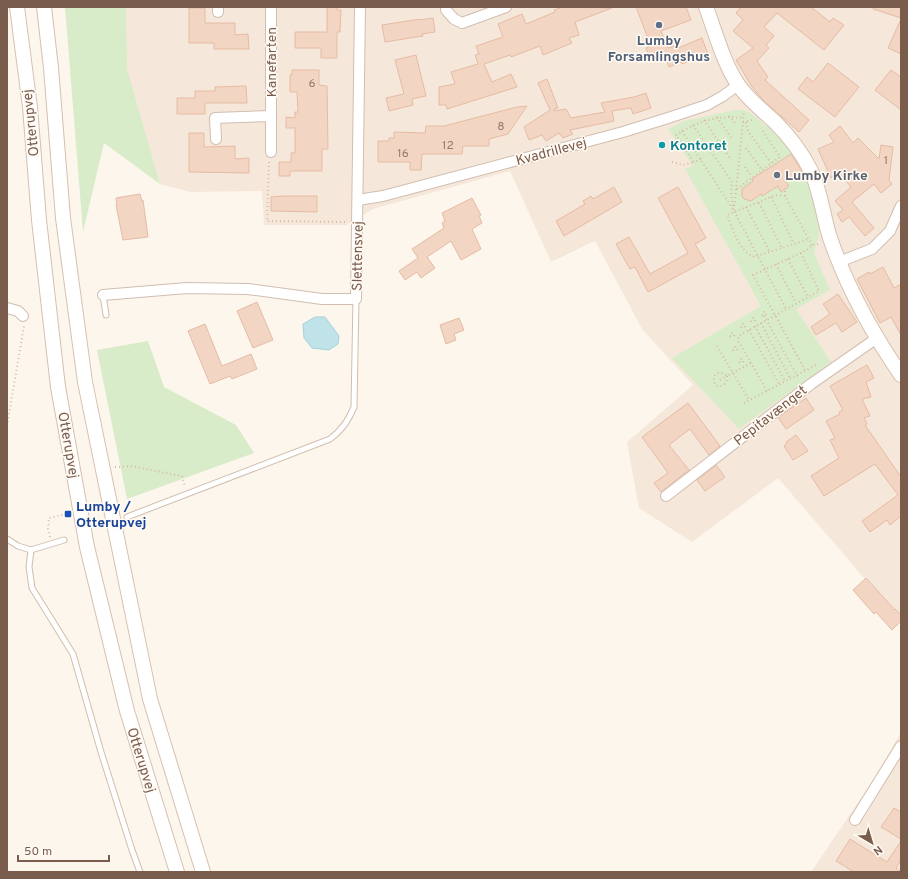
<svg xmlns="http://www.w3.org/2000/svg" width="908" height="879" font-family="Overpass,sans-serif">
<rect width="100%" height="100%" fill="#fdf6ec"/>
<g fill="#f5e8da">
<polygon points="126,7 901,7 901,621 778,478 692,542 639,508 627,442 693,385 642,329 595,241 551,262 510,171 373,209 347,225 264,225 262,191 190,192 160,184 126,69"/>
<polygon points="901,732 901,872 811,872 874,779"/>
</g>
<g fill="#d8ecc9">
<polygon points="65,7 126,7 127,69 160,184 104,143 83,232"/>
<polygon points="735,110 746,110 769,128 794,153 804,171 819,216 819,234 814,253 830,290 796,309 831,362 739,429 672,358 761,306 685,169 693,166 668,129 684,121"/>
<polygon points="148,341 164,387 236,425 254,453 127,499 97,350"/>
</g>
<polygon fill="#bfe3e8" stroke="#a5d3da" points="315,317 325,317 339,336 338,344 329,350 312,348 304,338 303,324"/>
<g fill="#f3d5c3" stroke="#e6bba3">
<polygon points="327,7 337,7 337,10 341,10 340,32 337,32 337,58 321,58 321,48 295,48 295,32 327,32"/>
<polygon points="563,7 612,8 575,22 579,35 569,38 572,43 543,55 540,46 511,57 510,55 484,64 492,82 511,74 517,87 447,109 446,105 439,105 439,87 455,84 451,72 478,64 475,55 479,54 476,46 503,37 498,24 522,14 526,24 555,12 554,10"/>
<polygon points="636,7 686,7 691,20 661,31 668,48 675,46 676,49 702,38 708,54 682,64 681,62 669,67 664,53 650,58 646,48 651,46"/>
<polygon points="741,7 811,7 830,22 833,18 844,25 824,50 777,13 764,27 774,36 766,45 769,48 757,61 768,77 765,80 809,120 799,132 763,100 752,87 736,60 753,48 733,31 743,20 736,13"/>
<polygon points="873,7 901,7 901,18 873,9"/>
<polygon points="189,8 205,8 205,23 235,23 235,35 248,34 249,49 214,49 214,43 189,43"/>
<polygon points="433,18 435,32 422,34 423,36 385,42 382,25 420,19 420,20"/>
<polygon points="901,19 901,54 888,48"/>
<polygon points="416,55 426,96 412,99 413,105 389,111 386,98 404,94 395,60"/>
<polygon points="828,63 859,87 835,117 798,89 807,77 813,82"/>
<polygon points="292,70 319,70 319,85 327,86 328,149 322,149 322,171 290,171 290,176 279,176 279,162 291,162 291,153 295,153 295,128 286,128 286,117 295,118 295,112 298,112 297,92 290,92 290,75 292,75"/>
<polygon points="891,70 901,77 901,110 875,90"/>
<polygon points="547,79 558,108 554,109 554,111 566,109 571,118 605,112 601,103 634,97 646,93 651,108 633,114 631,108 612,111 614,121 570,130 573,134 563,138 559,133 546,141 542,135 529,140 524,127 550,110 538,83"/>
<polygon points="246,86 247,103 205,103 205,114 177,114 177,98 195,98 195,91 215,91 215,87"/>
<polygon points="527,106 508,134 489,139 489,146 463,146 462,154 422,154 421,170 410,170 410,162 378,162 378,141 389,141 389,138 394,138 394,132 425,133 426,126 444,126 517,107"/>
<polygon points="840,126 853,143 858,138 879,159 881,145 893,147 889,180 892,184 881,193 874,184 852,202 874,228 865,236 849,217 842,222 837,214 843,210 835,201 851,187 840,174 831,178 818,149 834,142 829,135"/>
<polygon points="189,133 204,133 204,147 235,146 235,159 249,158 249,173 189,172"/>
<polygon points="791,154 802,171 785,181 789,186 781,192 778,186 762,196 761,194 751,201 744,199 742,196 742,189 753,181 752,179"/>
<polygon points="614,187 622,202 564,236 556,221 585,204 583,201 591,196 593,199"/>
<polygon points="678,187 706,238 695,244 705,261 648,292 635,267 630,269 616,244 629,237 650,274 688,253 658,198"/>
<polygon points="140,194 142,201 143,200 148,237 123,240 116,205 117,205 116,198"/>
<polygon points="283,196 317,196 317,212 271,211 271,197"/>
<polygon points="472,198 481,215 479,216 482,223 472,229 481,249 461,260 451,241 427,257 435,268 421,278 417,272 405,280 399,271 418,258 412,249 444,228 442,223 445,221 442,213"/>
<polygon points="883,267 894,288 901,284 901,335 891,317 880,323 857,279 869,272 870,274"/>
<polygon points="838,294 857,322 842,332 836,323 816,335 811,327 830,314 823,304"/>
<polygon points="257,302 273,340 253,348 237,311"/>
<polygon points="459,318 464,330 454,334 456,340 446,344 440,325"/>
<polygon points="205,324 222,366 251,354 257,369 232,379 230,376 210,384 188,331"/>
<polygon points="867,365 874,378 866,382 871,397 862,399 870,416 864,418 867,424 865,425 901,477 901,516 890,525 887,520 870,532 862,521 898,495 875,464 824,496 811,476 839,458 830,440 835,438 826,421 840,414 839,412 843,410 830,386"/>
<polygon points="806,398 814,410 786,429 778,417"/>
<polygon points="688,403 720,446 709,455 690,429 669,445 689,470 661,492 654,483 668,473 642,437"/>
<polygon points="796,435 808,451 793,460 784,446 787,443 786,442"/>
<polygon points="716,465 725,477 705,491 697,480"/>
<polygon points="866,578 895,610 895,609 901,615 901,621 892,630 876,612 874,614 853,590"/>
<polygon points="894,808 901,812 901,839 881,827"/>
<polygon points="850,839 887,862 901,841 901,860 896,868 901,872 854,872 836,861"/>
</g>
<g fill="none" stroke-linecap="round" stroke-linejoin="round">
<defs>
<g id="lane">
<polyline points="103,295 106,315"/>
<path d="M127 517 330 439C342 430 348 421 354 407L356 299"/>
<polyline points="7,539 18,546 31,550 64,540"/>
<polyline points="31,550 29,567 32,588 73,654 101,752 132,850 140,872"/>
</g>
<g id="street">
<polyline points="218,7 218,12"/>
<polyline points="271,7 271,152"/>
<polyline points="446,7 446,10 454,19 462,23 506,7"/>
<polyline points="216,139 215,118 271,116"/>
<polyline points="358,200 383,196 623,132 668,118 707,105 723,96 738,85"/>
<polyline points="839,262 872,249 890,231 901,206"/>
<polyline points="103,295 187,288 248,289 322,299 356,299 360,7"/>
<polyline points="7,308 18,311 23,316"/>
<polyline points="666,496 811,384 877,338"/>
<polyline points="855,820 901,746"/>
</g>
<g id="secondary">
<polyline points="17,7 30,107 39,220 58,387 87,547 127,711 177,872"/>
<polyline points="44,7 51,68 63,218 85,382 150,699 203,872"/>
<path d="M706 7C715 31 724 65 739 86 749 100 762 110 775 122 789 136 802 153 811 171 821 192 823 216 830 238 847 287 872 333 901 375"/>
</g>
</defs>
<use href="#lane" stroke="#d1beb0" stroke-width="7"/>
<use href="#street" stroke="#d1beb0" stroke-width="12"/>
<use href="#secondary" stroke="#d6c0b0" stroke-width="16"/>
<g stroke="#d9b8a5" stroke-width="2" stroke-dasharray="1 3" stroke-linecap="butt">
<polyline points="729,116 735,123"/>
<polyline points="717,117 732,139"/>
<polyline points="704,120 730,158"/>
<polyline points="743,122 752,120 753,121"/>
<polyline points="746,122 748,131 771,163"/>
<polyline points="693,125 732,182 731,194 733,206"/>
<polyline points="682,131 734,211 786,309"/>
<polyline points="746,148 762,170"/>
<path d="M701 159 694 162 676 135C699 121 716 115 743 118"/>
<polyline points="269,162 267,221 347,222"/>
<polyline points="672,162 683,165 694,162"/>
<polyline points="745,167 752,177"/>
<polyline points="737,189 780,157 761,128"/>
<polyline points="785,191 785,196 812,245"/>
<path d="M785 196 778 195 771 197 727 215C733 229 738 250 754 257L809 239"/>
<polyline points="771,197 794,244"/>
<polyline points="759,203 782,248"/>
<polyline points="746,207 770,252"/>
<polyline points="734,210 744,111"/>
<polyline points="788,259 808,297"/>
<polyline points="776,264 796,303"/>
<circle cx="764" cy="314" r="2"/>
<polyline points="764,316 799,379"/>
<circle cx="753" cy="320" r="2"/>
<polyline points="761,323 790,378"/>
<circle cx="743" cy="326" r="2"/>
<polyline points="755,326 785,381"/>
<polyline points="749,330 779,384"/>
<circle cx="732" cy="335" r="2"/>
<polyline points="717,346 749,400"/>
<circle cx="735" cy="349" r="2"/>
<circle cx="741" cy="361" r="2"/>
<polyline points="805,370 753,275 807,250 812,245 819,244"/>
<path d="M727 376C728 387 715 390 714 381 712 372 722 371 727 376L751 363"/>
<polyline points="720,380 727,376"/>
<polyline points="767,391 739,342 738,337 742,334 819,291 801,253"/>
<polyline points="744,403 816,365"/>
<polyline points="7,426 24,326"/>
<polyline points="115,467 130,466 182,476 185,487"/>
<polyline points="50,537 48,529 49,518 67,514"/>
</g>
<use href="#lane" stroke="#fff" stroke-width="5"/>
<use href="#street" stroke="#fff" stroke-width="10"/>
<use href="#secondary" stroke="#fff" stroke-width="14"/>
</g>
<circle fill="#5c6f8a" stroke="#fffaf3" stroke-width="1.5" cx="659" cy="25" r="4"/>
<circle fill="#0f9aa8" stroke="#fffaf3" stroke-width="1.5" cx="662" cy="145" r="4"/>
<circle fill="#6b7280" stroke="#fffaf3" stroke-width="1.5" cx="777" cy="175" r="4"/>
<rect fill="#1a4fb4" stroke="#fffaf3" stroke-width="1.5" x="64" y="510" width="8" height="8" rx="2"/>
<g text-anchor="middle" stroke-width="3" stroke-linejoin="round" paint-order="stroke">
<g font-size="12" fill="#987a6a">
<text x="312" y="87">6</text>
<text x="501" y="130">8</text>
<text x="448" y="149">12</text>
<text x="403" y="157">16</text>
<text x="886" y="164">1</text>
</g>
<g font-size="14" font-weight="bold" fill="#4e5e75" stroke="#fffaf3">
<text x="659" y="45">Lumby<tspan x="659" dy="16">Forsamlingshus</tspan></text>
</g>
<g font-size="14" fill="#7a5c4d" stroke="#fffaf3">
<text transform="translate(271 62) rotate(-90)" y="5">Kanefarten</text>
<text transform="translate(30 123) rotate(-96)" y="5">Otterupvej</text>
<text transform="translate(551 151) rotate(-15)" y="5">Kvadrillevej</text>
<text transform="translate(357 256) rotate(-89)" y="5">Slettensvej</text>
<text transform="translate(770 415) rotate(-38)" y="5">Pepitavænget</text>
<text transform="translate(69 445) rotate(80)" y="5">Otterupvej</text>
<text transform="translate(142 760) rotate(73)" y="5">Otterupvej</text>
</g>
<g font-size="14" font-weight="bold" fill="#0d838f" stroke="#fffaf3" text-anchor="start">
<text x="670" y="150">Kontoret</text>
</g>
<g font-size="14" font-weight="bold" fill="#5b616d" stroke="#fffaf3" text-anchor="start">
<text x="785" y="180">Lumby Kirke</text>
</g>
<g font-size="14" font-weight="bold" fill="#164399" stroke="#fffaf3" text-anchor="start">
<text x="76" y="511">Lumby /<tspan x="76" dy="16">Otterupvej</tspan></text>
</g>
</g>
<rect width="908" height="879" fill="none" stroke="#7a5c4d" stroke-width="16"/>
<g transform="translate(872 843) rotate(142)" stroke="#fffaf3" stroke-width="3" paint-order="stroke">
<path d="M0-3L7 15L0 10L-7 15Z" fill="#7a5c4d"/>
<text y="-6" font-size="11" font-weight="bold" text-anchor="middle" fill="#7a5c4d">N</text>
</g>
<path d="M18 855v6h91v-6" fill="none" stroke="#7a5c4d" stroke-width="2"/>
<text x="24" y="855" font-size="12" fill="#7a5c4d" stroke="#fffaf3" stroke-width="3" paint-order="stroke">50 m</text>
</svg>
